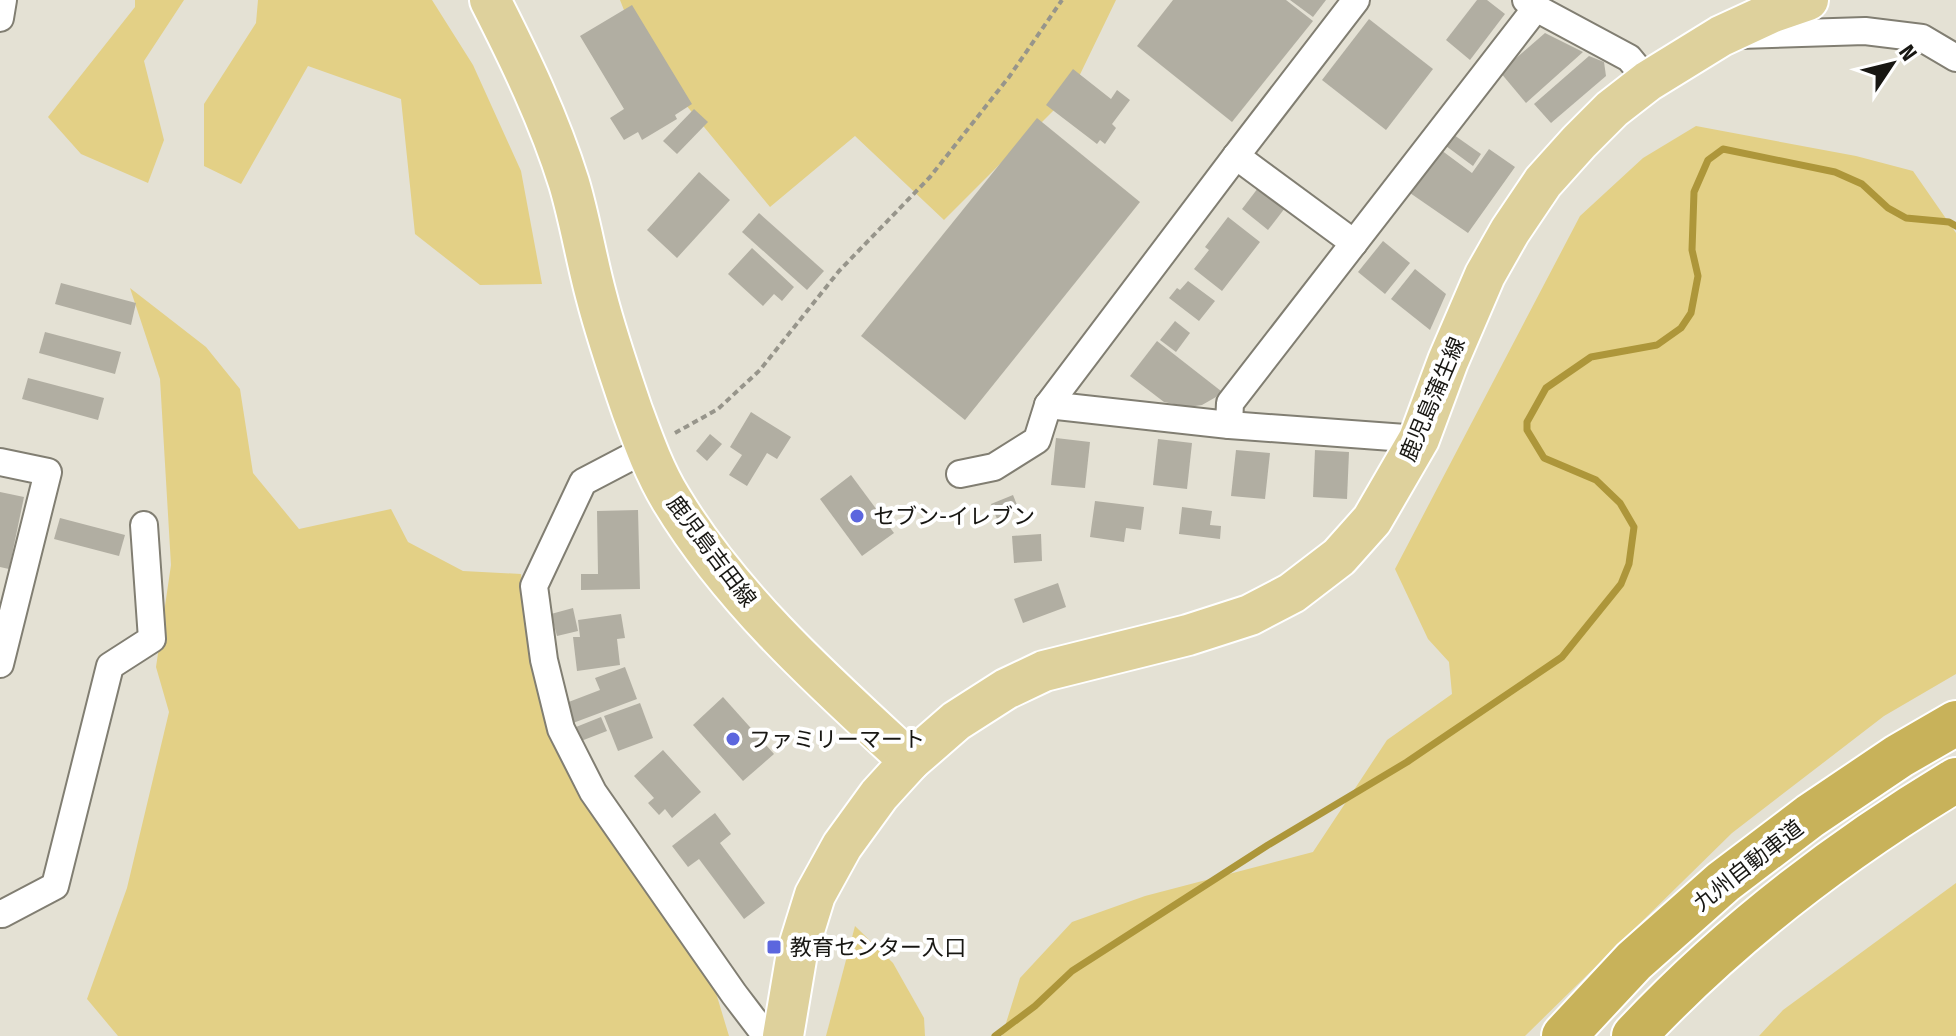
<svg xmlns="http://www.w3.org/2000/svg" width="1956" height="1036" font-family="'Fira Sans Condensed','Noto Sans JP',sans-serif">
<rect width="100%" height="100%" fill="#e4e1d4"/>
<g fill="#e3d086">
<polygon points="135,0 184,0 144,61 164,140 148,183 81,154 48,117 135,7"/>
<polygon points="258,0 432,0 473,65 521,171 542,284 480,285 415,234 401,99 308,66 241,184 204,166 204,104 256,23"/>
<polygon points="620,0 1116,0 1071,93 944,220 855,136 770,207 639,48"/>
<polygon points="1696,126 1856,156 1913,171 1956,233 1956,674 1884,716 1732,833 1525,1036 1002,1036 1020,978 1072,922 1145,896 1313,852 1387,740 1452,694 1449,662 1428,639 1395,569 1580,216 1643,158"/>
<polygon points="130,288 206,347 240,389 253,473 299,529 391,509 408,542 463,571 521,574 537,681 713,983 729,1036 118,1036 87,999 127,888 169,712 156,667 171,565 160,379"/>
<polygon points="1956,883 1956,1036 1759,1036 1783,1010"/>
<polygon points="855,926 893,963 924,1018 925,1036 826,1036"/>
</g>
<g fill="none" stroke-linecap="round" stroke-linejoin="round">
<polyline stroke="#ad963a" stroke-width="7" points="995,1036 1035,1006 1072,971 1268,845 1407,762 1562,657 1621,584 1629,564 1634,527 1620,503 1596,480 1544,458 1527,430 1527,422 1546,388 1591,357 1657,345 1681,328 1691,313 1698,276 1692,250 1694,192 1708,160 1723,149 1835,172 1862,184 1888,208 1906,218 1949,222 1956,226"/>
</g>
<g fill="#b1aea2">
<polygon points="1173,0 1286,0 1313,21 1232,122 1137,46"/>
<polygon points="1290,0 1326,0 1313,17"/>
<polygon points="1477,0 1487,0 1505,14 1470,60 1446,40"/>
<polygon points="632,5 692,104 675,115 677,119 642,140 638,132 624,140 610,118 624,109 580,36"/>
<polygon points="1369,19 1433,69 1386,130 1322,80"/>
<polygon points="1545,33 1583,52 1526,103 1500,72"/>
<polygon points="1589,56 1604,62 1606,76 1551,123 1534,104"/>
<polygon points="1073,69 1111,99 1117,90 1130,100 1112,124 1116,128 1105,144 1100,140 1097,144 1046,105"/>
<polygon points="694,109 708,122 677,154 663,141"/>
<polygon points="1037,118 1140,202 965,420 861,336"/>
<polygon points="1454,135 1481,154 1473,166 1446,146"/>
<polygon points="1489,149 1515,167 1468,233 1410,193 1441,150 1472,173"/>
<polygon points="699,172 730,200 677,258 647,230"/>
<polygon points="1258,188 1285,208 1268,230 1242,209"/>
<polygon points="759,213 824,271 807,290 742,232"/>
<polygon points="1228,217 1260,242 1222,291 1194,269 1209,250 1205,247"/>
<polygon points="1383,241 1410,263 1385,294 1358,272"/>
<polygon points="752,248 794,287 782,301 774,294 763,306 728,274"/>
<polygon points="1415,269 1446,294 1430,330 1391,299"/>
<polygon points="1188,281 1215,301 1199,321 1169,298 1177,288 1180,290"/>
<polygon points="61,283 136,303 131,325 55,304"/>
<polygon points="1175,321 1190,333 1176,352 1160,340"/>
<polygon points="45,332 121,352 115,374 39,353"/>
<polygon points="1157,341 1221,391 1216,397 1202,405 1189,407 1164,402 1130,376"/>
<polygon points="28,378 104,398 98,420 22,399"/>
<polygon points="751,412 791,437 777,459 767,453 747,486 729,475 742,455 730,447"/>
<polygon points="710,434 722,444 707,461 696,451"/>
<polygon points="1056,438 1090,442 1085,488 1051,485"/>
<polygon points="1158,439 1192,443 1187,489 1153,485"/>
<polygon points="1236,450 1270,453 1265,499 1231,496"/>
<polygon points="1315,450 1349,452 1347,499 1313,497"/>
<polygon points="851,475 894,533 862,556 820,499"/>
<polygon points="0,492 24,497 9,569 0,567"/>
<polygon points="1013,495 1019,510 997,519 991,504"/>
<polygon points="1095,501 1144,507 1141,530 1126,528 1124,542 1090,537"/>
<polygon points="1182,507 1212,511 1210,525 1221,526 1220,539 1179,534"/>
<polygon points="638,510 640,589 581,590 581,574 598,574 597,511"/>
<polygon points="60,518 125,535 119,556 54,539"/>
<polygon points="1041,534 1042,561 1014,563 1012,536"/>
<polygon points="1058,583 1066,607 1023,623 1014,599"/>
<polygon points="573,608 578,631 557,636 551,614"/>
<polygon points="621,614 625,638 617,639 620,665 577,671 573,637 580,637 578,620"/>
<polygon points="625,667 637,699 573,723 566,703 600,690 595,678"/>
<polygon points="723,697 774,754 743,781 693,725"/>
<polygon points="640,703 653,738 618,751 604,716"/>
<polygon points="601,717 607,731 581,741 576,727"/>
<polygon points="663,750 701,792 672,818 665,809 659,815 648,803 654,798 634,776"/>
<polygon points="715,813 731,834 720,843 765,903 744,919 699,859 688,867 672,846"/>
</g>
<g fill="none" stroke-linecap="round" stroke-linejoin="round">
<defs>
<g id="minor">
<polyline points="1526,0 1536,8 1629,58 1648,81"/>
<polyline points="0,18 3,0"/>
<polyline points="1740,35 1865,31 1922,38 1956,58"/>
<polyline points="1236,156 1354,243"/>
<polyline points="1048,405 1229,425 1419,439"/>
<polyline points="1229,425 1230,403 1536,8"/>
<polyline points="646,449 583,482 534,586 544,660 561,729 593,792 734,994 766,1036"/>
<polyline points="0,462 48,472 0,664"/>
<polyline points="960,474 994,467 1037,440 1048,405 1236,156 1356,0"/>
<polyline points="0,913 2,914 55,886 110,666 152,639 144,525"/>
</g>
<g id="primary">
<path d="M490 0C520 59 549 119 569 183 580 220 586 258 596 295 606 334 619 372 632 410 643 440 654 471 671 499 732 600 824 682 910 761"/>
<polyline points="783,1036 797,953 815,895 842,846 879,795 910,761 956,721 1006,689 1044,671 1188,635 1250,615 1292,593 1339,557 1372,520 1419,439 1448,361 1485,275 1510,231 1543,182 1579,142 1612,109 1648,81 1721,36 1773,12 1808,0"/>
</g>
<g id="motorway">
<polyline points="1564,1036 1634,961 1723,882 1810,816 1899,756 1956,723"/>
<path d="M1634 1036C1728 936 1838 851 1956 780"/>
</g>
</defs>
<use href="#minor" stroke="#817e72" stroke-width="30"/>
<use href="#primary" stroke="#fff" stroke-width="44"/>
<use href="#motorway" stroke="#fff" stroke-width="48"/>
<polyline stroke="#97958b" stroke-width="4" stroke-dasharray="6 4" stroke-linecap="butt" points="675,433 718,409 760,370 839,271 930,177 1009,77 1062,0"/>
<use href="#minor" stroke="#fff" stroke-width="26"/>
<use href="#primary" stroke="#ded19c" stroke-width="40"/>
<use href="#motorway" stroke="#c8b25a" stroke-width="44"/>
</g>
<g fill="#5c66de" stroke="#fff" stroke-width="3">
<circle cx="857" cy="516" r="8"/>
<circle cx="733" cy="739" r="8"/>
<rect x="766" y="939" width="16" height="16" rx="4"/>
</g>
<g text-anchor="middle" stroke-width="8" stroke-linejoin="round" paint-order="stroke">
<g font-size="22" fill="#181713" stroke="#fff">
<text transform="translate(1432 399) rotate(-67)" y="8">鹿児島蒲生線</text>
<text transform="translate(712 551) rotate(53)" y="8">鹿児島吉田線</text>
<text transform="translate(1748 865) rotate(-38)" y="8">九州自動車道</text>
</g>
<g font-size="22" fill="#181713" stroke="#fff" text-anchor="start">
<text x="873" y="524">セブン-イレブン</text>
<text x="749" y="747">ファミリーマート</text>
<text x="790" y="955">教育センター入口</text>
</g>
</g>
<g transform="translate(1892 64) rotate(55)" stroke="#ffffff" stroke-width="6" paint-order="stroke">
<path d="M0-6L14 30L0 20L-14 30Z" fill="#181713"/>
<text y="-12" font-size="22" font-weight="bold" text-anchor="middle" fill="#181713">N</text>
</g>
</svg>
